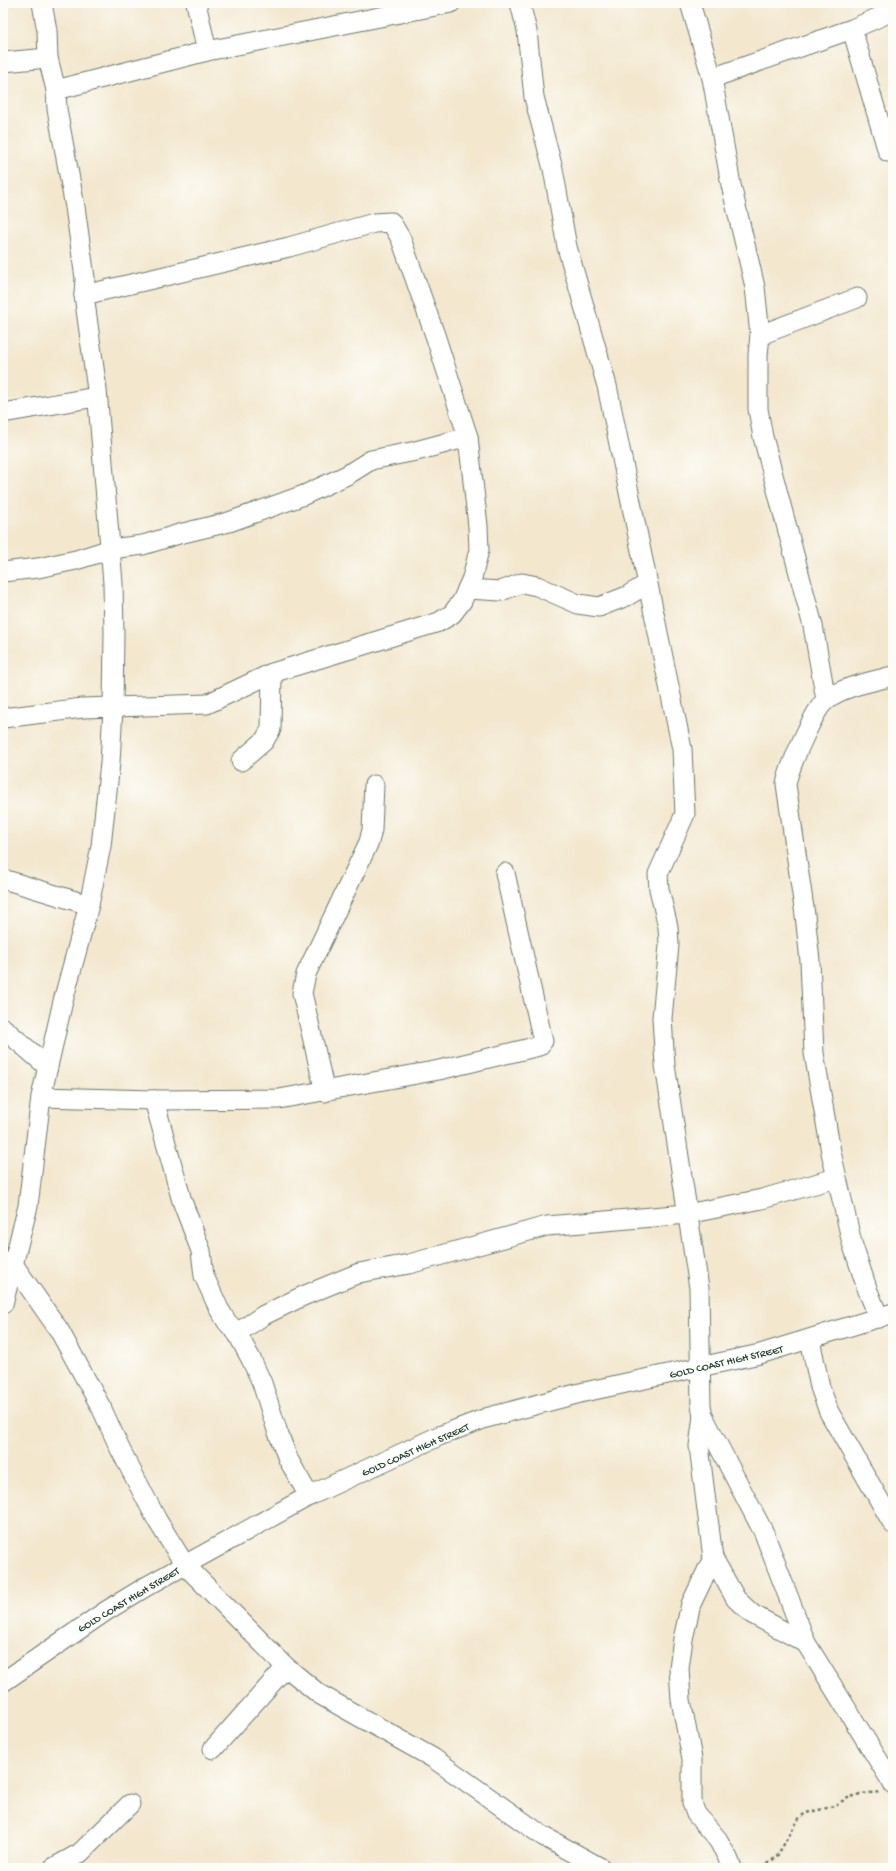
<svg xmlns="http://www.w3.org/2000/svg" width="896" height="1871" font-family="'Gochi Hand',sans-serif">
<rect width="100%" height="100%" fill="#fdfcf7"/>
<filter id="ink" filterUnits="userSpaceOnUse"><feTurbulence type="fractalNoise" baseFrequency=".025" numOctaves="2"/><feDisplacementMap in="SourceGraphic" scale="8" xChannelSelector="R" yChannelSelector="G"/><feConvolveMatrix kernelMatrix="1 2 1 2 8 2 1 2 1" color-interpolation-filters="sRGB"/></filter>
<filter id="wash" filterUnits="userSpaceOnUse"><feTurbulence type="fractalNoise" baseFrequency=".012" numOctaves="4" result="noise"/><feDisplacementMap in="SourceGraphic" scale="16" xChannelSelector="R" yChannelSelector="G"/><feGaussianBlur stdDeviation="0.9" result="paint"/><feColorMatrix in="noise" values="0 0 0 0 0 0 0 0 0 0 0 0 0 0 0 0 0 1.4 0 .05"/><feComposite in="paint" operator="in"/></filter>
<g filter="url(#wash)">
<rect width="100%" height="100%" fill="#f3e7ce"/>
</g>
<g filter="url(#ink)">
<g fill="none" stroke-linecap="round" stroke-linejoin="round">
<defs>
<g id="minor">
<polyline points="196,3 207,51"/>
<polyline points="520,3 527,31 534,97 553,169 567,247 607,386 682,749 685,814 658,874 659,889 668,927 669,945 662,1018 665,1065 699,1288 701,1405 703,1416 764,1533 806,1643 893,1784"/>
<polyline points="690,3 712,78 731,185 755,287 760,335 758,355 758,409 763,437 813,626 826,700"/>
<polyline points="852,29 888,152"/>
<polyline points="3,62 48,58"/>
<polyline points="712,78 852,29 893,11"/>
<polyline points="56,90 207,51 451,3"/>
<polyline points="760,335 857,298"/>
<polyline points="3,413 96,397"/>
<polyline points="3,572 38,568 76,560 111,549 143,545 179,534 229,522 304,495 347,475 371,460 416,451 468,437"/>
<polyline points="467,589 501,591 522,583 537,586 578,604 599,607 627,596 647,584"/>
<polyline points="3,718 83,708 207,704 272,673 439,622 452,614 462,601 472,578 479,550 478,526 468,437 435,335 401,239 391,222 374,223 289,247 84,295"/>
<polyline points="241,761 264,741 271,729 272,673"/>
<polyline points="3,879 89,905"/>
<polyline points="3,1028 48,1067"/>
<polyline points="325,1092 302,993 306,974 369,842 372,830 374,785"/>
<polyline points="41,1097 154,1100 279,1099 439,1070 539,1046 543,1041 505,873"/>
<polyline points="154,1100 182,1201 201,1251 204,1276 219,1309 227,1322 237,1333 251,1359 262,1383 277,1430 288,1459 309,1496"/>
<polyline points="13,1264 59,1330 102,1409 120,1449 157,1520 185,1565 286,1667 319,1694 433,1758 543,1836 601,1868"/>
<polyline points="3,1304 28,1206 41,1097 63,1001 89,905 101,846 110,763 113,708 114,633 113,583 97,390 84,295 85,278 75,207 57,109 56,90 48,58 47,31 42,3"/>
<path d="M879 1318 868 1291 852 1243 831 1152 814 1053 810 961 805 915 786 784C789 768 814 710 826 700 841 687 874 681 893 676"/>
<polyline points="237,1333 264,1315 303,1296 359,1273 409,1264 547,1226 687,1214 762,1199 836,1178"/>
<polyline points="810,1340 820,1387 829,1412 893,1524"/>
<polyline points="703,1416 699,1446 713,1558 691,1604 683,1639 679,1668 681,1700 692,1759 692,1803 696,1814 718,1840 728,1858 732,1868"/>
<polyline points="713,1558 736,1599 752,1614 806,1643"/>
<polyline points="3,1682 106,1611 147,1586 309,1496 439,1436 486,1418 580,1393 760,1354 893,1313"/>
<polyline points="213,1749 286,1667"/>
<polyline points="53,1868 80,1853 130,1804"/>
</g>
</defs>
<use href="#minor" stroke="#69786a" stroke-width="21"/>
<polyline stroke="#69786a" stroke-width="2.5" stroke-dasharray="3 3" stroke-linecap="butt" points="763,1868 777,1856 800,1817 806,1813 831,1807 848,1798 860,1794 881,1792"/>
<use href="#minor" stroke="#fff" stroke-width="19"/>
</g>
</g>
<g text-anchor="middle" stroke-width="3" stroke-linejoin="round" paint-order="stroke">
<g font-size="11" fill="#1f3d34" stroke="#fdfcf7">
<text transform="translate(726 1361) rotate(-13)" y="4">GOLD COAST HIGH STREET</text>
<text transform="translate(415 1449) rotate(-24)" y="4">GOLD COAST HIGH STREET</text>
<text transform="translate(128 1599) rotate(-31)" y="4">GOLD COAST HIGH STREET</text>
</g>
</g>
<rect width="896" height="1871" fill="none" stroke="#fdfcf7" stroke-width="16"/>
</svg>
